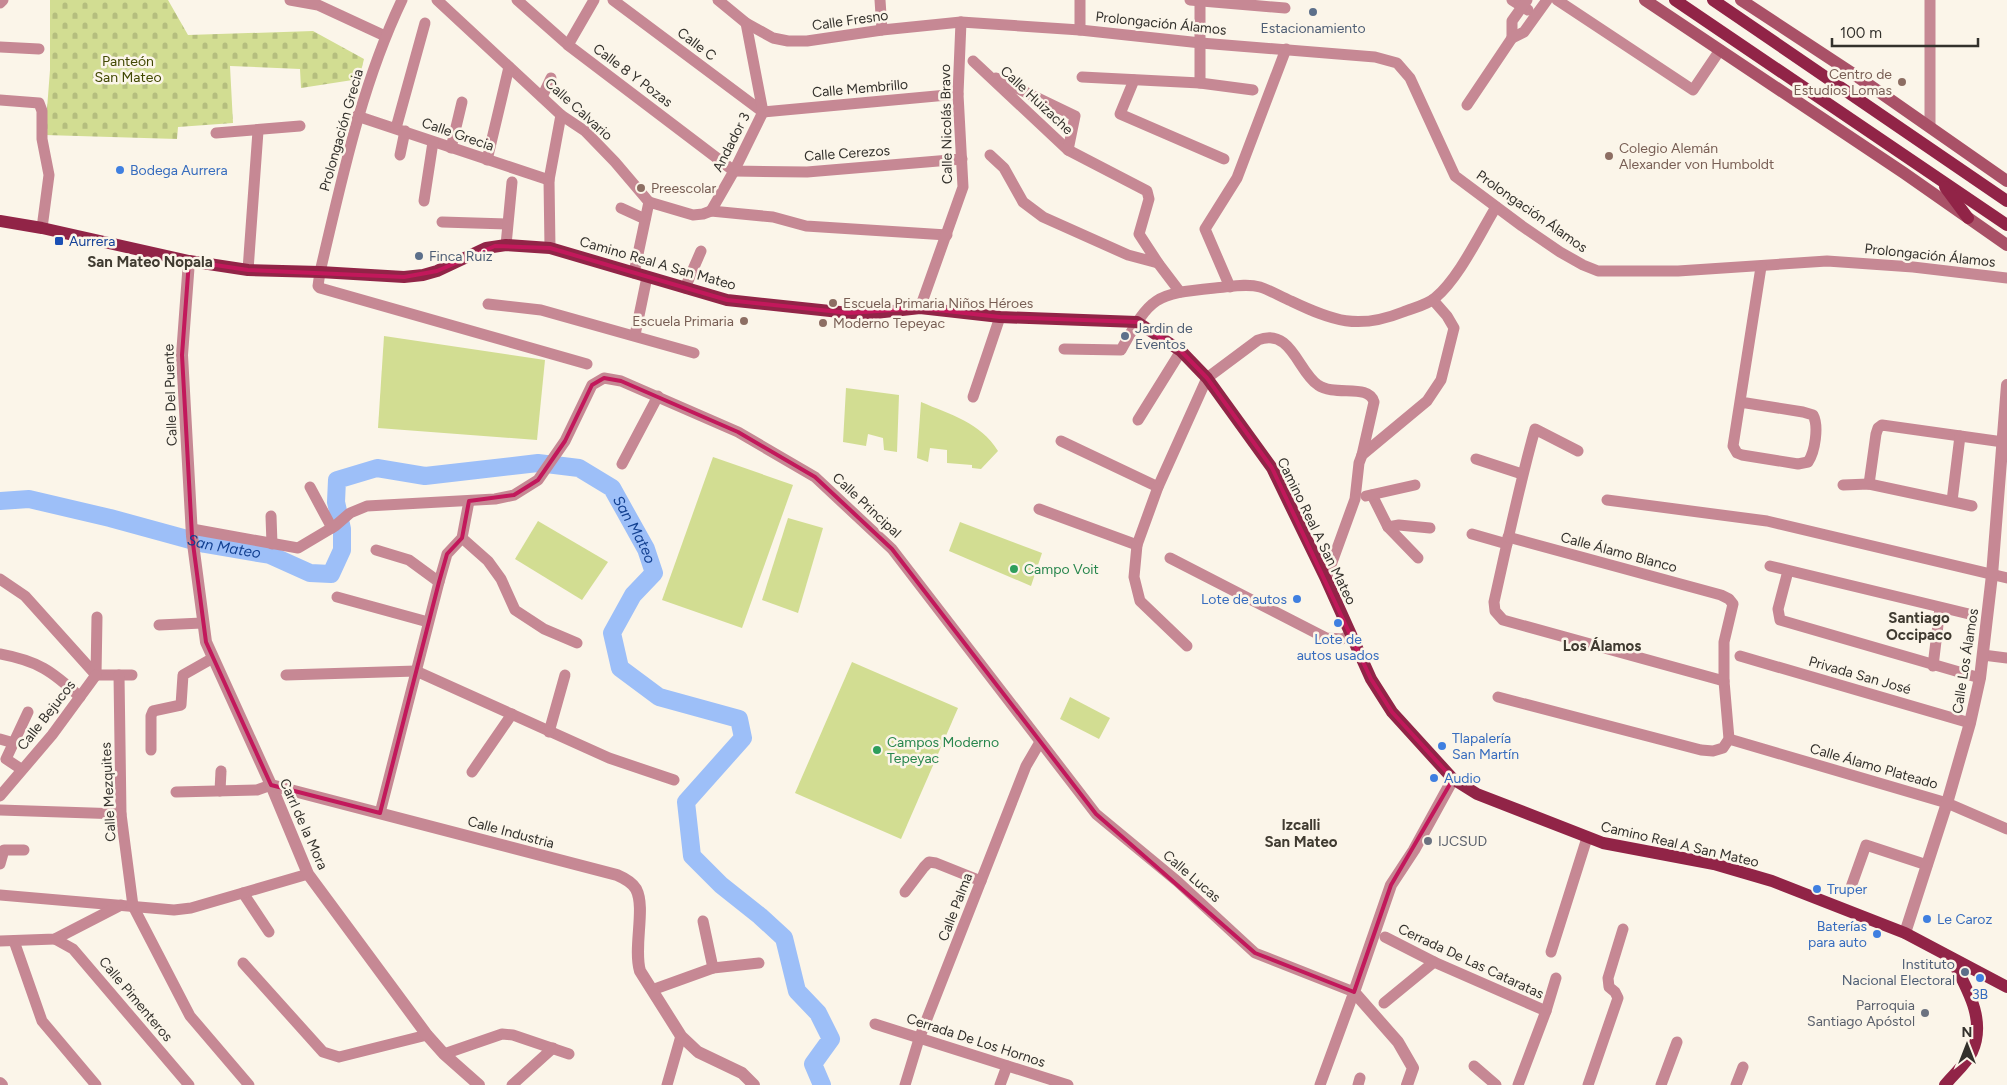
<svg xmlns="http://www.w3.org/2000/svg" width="2007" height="1085" font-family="Figtree,sans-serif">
<defs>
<pattern id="cemetery-stones" width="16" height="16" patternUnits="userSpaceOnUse" patternTransform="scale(1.25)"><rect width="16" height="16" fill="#d2dd92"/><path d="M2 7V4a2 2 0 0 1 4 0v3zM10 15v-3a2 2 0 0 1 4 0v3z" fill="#b5be7e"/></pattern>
</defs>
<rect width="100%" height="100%" fill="#fbf5e9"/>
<g fill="#d2dd92">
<polygon points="384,336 545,360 537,440 378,428"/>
<polygon points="846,388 899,395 897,452 884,450 883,438 868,434 866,446 843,442"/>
<path d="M921 402C951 415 980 422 998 451L981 469 972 468V465L947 463V450L930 448 928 462 917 458Z"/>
<polygon points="713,457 793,485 742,628 662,600"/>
<polygon points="788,518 823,528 798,613 762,600"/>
<polygon points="538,521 608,562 582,600 515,559"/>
<polygon points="960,522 1042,553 1031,586 949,551"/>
<polygon points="852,662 958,708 901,839 795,793"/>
<polygon points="1070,697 1110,718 1099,739 1060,719"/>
</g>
<polygon fill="url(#cemetery-stones)" points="50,0 168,0 188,35 313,31 364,59 359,79 301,88 300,69 230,66 233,123 178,127 177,139 45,135 50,70"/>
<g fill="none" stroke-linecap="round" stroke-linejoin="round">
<path stroke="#9dbff8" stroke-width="18" id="s1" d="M0 501 29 499 110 518 205 544 270 555 310 573 331 574 342 550V529L336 502 337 480 377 468 425 476 538 463 579 468 612 488 646 549 654 573 633 595 612 633 620 668 659 697 739 719 743 738 686 802 692 856 721 885 760 916 784 938 797 991 818 1013 831 1039 813 1064 822 1085"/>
<g stroke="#c68894" stroke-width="11">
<polyline points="290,0 318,5 385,36"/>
<path d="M402 0C361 86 342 179 320 272L318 286 320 288 587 364"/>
<polyline points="437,0 561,115 585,131 615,162 649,202 693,215 703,214 711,211 773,217 806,226 947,235"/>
<polyline points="517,0 568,45 734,171 807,172 962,159"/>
<polyline points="613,0 763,112 958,94"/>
<polyline points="718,0 746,23 773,38 788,41 807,41 882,30 961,22 1080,30 1201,43 1375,57 1397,63 1410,78 1455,176 1522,226 1560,252 1583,265 1598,271 1678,271 1827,261 1913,267 2007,278"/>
<polyline points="880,0 882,30"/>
<polyline points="1190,0 1285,8"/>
<polyline points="1512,0 1528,10"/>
<polyline points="1557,0 1693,90 1720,50"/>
<polyline points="1930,0 1930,127"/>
<polyline points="0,3 3,0"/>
<polyline points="1080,30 1080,0"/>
<polyline points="1512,38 1512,21 1527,0"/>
<polyline points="568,45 594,0"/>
<polyline points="0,47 39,49"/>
<polyline points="973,61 1068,150 1147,191 1149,199 1139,234 1158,263 1180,292"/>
<polyline points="1082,77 1200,83 1253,90"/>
<polyline points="996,78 1075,116 1068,150"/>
<polyline points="1134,80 1120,114 1224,159"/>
<polyline points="1200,83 1200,1"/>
<polyline points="542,97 551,78"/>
<polyline points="0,100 39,103 42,111 42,139 49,175 42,228"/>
<polyline points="1467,105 1512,38 1524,32 1547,0"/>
<polyline points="357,116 549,180"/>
<polyline points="396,128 425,23"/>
<polyline points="216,133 300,126"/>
<polyline points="451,148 462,102"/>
<polyline points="400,155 405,131"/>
<polyline points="990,155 1004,168 1023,202 1043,217 1128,255 1158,263"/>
<polyline points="487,160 509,67"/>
<polyline points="424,201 433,142"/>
<polyline points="621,208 645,219"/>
<polyline points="711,211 734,171 763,112 746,23"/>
<polyline points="442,222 507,224"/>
<polyline points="506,245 512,182"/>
<polyline points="550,248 549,180 561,115"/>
<polyline points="248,270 258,131"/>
<polyline points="634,273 649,202"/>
<polyline points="1230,287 1205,229 1237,178 1286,49"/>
<polyline points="685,288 701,251"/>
<polyline points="488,304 541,310 694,353"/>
<polyline points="920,308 963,187 958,94 961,22"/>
<polyline points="635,335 647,277"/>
<path d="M1064 349 1121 350C1151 296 1154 294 1215 288 1229 287 1246 283 1260 287 1270 290 1281 297 1291 301 1333 321 1358 330 1403 312 1413 308 1427 305 1435 298 1459 278 1479 235 1496 207"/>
<polyline points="973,397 1000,317"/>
<path d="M1740 402 1803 412 1813 415C1819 426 1815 452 1808 462L1798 464 1742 455 1737 453 1733 446 1761 267"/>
<polyline points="1138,420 1181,351"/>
<polyline points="1061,441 1158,487"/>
<path d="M1578 451 1535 429C1519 486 1507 544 1494 602L1495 611 1503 620 1724 681"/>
<polyline points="1476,459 1522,474"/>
<polyline points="622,464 658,396"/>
<polyline points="1869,484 1876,434 1878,428 1882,425 2003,442"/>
<polyline points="1843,485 1869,484 1972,506"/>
<polyline points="310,487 332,528"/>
<polyline points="1372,495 1388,527 1418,558"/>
<polyline points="1366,496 1415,485"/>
<polyline points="1607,500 1767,521 2007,578"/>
<polyline points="1952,501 1960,436"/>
<polyline points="1039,509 1137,545"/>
<polyline points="271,516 272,544"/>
<polyline points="1388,527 1399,525 1430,528"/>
<polyline points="192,529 298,548 335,526 350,513 367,506 495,499 514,495 538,480 565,441 592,385 604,378 621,381 738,432 815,477 892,549 1096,814 1177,881 1255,953 1354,992 1320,1085"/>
<polyline points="1472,534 1507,544"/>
<polyline points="462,538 488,561 501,579 515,610 544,629 577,643"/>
<polyline points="376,550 409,560 439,582"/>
<polyline points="1170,558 1326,638 1342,639 1351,635"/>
<polyline points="1770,566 1969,614"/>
<polyline points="1788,571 1778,609 1780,620 1980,678"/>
<polyline points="0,579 25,596 96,675"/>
<polyline points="1326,579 1355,499 1359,463 1362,455 1427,401 1441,380 1454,328 1447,316 1433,300"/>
<polyline points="337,597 428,622"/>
<polyline points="159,625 202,623"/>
<path d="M1187 646 1140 601 1134 577 1137 545 1158 487 1207 378 1258 340C1291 327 1298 372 1318 385 1335 397 1369 383 1374 402L1362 455"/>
<path d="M0 654C38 661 52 671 80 697"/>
<polyline points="1983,655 2007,658"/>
<polyline points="1740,656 1970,723"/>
<polyline points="1933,666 1940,608"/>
<polyline points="96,675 97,617"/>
<polyline points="96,675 132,675"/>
<polyline points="119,675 121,814 133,906 190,1016 249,1085"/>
<polyline points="286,675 416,671 609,758 674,780"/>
<polyline points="1498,697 1701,750 1713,751 1723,748 1729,739 1724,681 1724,642 1733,604 1729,599 1721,595 1508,537"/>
<polyline points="549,732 565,675"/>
<polyline points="0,739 14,743"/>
<polyline points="1729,739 1947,803 2007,829"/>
<polyline points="151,750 151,716 153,711 181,705 183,675 213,658"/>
<polyline points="21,769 6,759 28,712"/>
<polyline points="472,772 512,714"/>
<polyline points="220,791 221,771"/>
<polyline points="176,792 257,790 271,785"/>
<polyline points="0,796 52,735 96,675"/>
<polyline points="0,810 121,814"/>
<polyline points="380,813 439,582 447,554 462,538 469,501"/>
<polyline points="0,864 4,850 24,850"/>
<polyline points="1851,887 1866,845 1927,865"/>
<polyline points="905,892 924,867 929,862 936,863 981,881"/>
<polyline points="243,893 269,932"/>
<polyline points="0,895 174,910 191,908 308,874"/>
<polyline points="703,921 713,968"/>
<polyline points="1385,937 1434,962 1546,1011"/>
<polyline points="55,939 73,949 189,1085"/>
<polyline points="0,941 55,939 121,905"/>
<polyline points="14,941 42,1021 96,1085"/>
<polyline points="1551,952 1587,838"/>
<polyline points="243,963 323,1052 339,1057 427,1035"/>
<polyline points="652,990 713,968 759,963"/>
<polyline points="1384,1003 1434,962"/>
<polyline points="875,1024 1068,1085"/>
<polyline points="444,1054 502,1034 513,1035 569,1054"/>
<polyline points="1474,1066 1496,1085"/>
<polyline points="512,1085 553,1048"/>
<polyline points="667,1085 681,1036"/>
<polyline points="905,1085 919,1039 1026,766 1040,742"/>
<polyline points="1000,1085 1007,1066"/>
<polyline points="1358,1085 1360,1078"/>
<polyline points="1518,1085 1546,1011 1556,978"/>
<polyline points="1588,1085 1618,998 1615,992 1609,987 1608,978 1623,929"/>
<polyline points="1661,1085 1677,1042"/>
<polyline points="1736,1085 1743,1067"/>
</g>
<g stroke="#c68894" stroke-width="12">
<polyline points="189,261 182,355 192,536 206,642 271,785 308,874 427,1035 444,1054 479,1085"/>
<path d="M271 785 617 875C624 878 632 882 636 889 646 908 633 947 640 971L681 1036 698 1052 742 1073 754 1085"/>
<polyline points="1905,933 1947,803 1970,723 1980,678 1992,575 2007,385"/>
<polyline points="0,1083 2,1085"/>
<polyline points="1407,1085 1413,1068 1398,1042 1354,992 1391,885 1414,850 1453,779"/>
</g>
<g stroke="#a95167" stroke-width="12">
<polyline points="1645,0 1904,173 2007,245"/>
<polyline points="1741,0 1855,75 2007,181"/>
</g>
<g stroke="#912447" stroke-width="12">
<polyline points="1675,0 2007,225"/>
<polyline points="1713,0 2007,201"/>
<polyline points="1945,187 1968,218"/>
<polyline points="0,221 42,228 189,261 248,270 320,272 404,277 423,275 437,271 486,248 506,245 550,248 727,300 849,313 875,313 920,308 1000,317 1137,322 1181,351 1207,378 1272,468 1326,579 1371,679 1392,712 1453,779 1477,794 1603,843 1714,864 1772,881 1905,933 2007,987"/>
<path d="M1945 1085C1953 1075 1966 1064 1972 1052 1987 1019 1966 987 1951 958"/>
</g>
</g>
<path fill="none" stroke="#c2185b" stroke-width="4" stroke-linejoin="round" d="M495 246 550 248 727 300 849 313 920 308 1000 317 1137 322 1181 351 1207 378 1272 468 1371 679 1392 712 1453 779 1391 885 1354 992 1255 953 1096 814 892 549 815 477 738 432 621 381 604 378 592 385 565 441 538 480 514 495 469 501 462 538 447 554 439 582 380 813 271 785 206 642 192 536 182 355 189 261 248 270 404 277 437 271Z"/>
<g fill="#5c6f8a" stroke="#fbf5e9" stroke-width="2">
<circle cx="1313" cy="12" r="5"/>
<circle cx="419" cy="256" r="5"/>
<circle cx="1125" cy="336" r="5"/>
<circle cx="1965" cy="972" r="5"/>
</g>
<g fill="#8d6e63" stroke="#fbf5e9" stroke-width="2">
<circle cx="1902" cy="82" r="5"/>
<circle cx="1609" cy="156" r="5"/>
<circle cx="641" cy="188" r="5"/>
<circle cx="833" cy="303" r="5"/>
<circle cx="744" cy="321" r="5"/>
<circle cx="823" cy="323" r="5"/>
</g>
<g fill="#3f7fe0" stroke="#fbf5e9" stroke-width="2">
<circle cx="120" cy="170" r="5"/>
<circle cx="1297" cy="599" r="5"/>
<circle cx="1338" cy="623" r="5"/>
<circle cx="1442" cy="746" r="5"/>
<circle cx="1434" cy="778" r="5"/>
<circle cx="1817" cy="889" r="5"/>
<circle cx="1927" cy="919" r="5"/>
<circle cx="1877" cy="934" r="5"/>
<circle cx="1980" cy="978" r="5"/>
</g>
<rect fill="#1a4fb4" stroke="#fbf5e9" stroke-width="2" x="54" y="236" width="10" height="10" rx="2.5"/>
<g fill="#2e9e5b" stroke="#fbf5e9" stroke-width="2">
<circle cx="1014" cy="569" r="5"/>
<circle cx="877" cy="750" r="5"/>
</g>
<g fill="#6b7280" stroke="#fbf5e9" stroke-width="2">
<circle cx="1428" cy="841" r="5"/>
<circle cx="1925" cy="1013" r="5"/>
</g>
<g text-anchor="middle" stroke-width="5" stroke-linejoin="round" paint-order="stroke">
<g font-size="14" fill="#33312c" stroke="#fbf5e9">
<text transform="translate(850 20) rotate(-8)" y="5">Calle Fresno</text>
<text transform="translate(1161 23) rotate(6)" y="5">Prolongación Álamos</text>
<text transform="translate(697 44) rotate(37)" y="5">Calle C</text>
<text transform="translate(633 75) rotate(37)" y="5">Calle 8 Y Pozas</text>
<text transform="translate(860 88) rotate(-5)" y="5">Calle Membrillo</text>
<text transform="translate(1037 100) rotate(43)" y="5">Calle Huizache</text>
<text transform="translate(579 109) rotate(42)" y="5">Calle Calvario</text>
<text transform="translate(946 124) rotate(-91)" y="5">Calle Nicolás Bravo</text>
<text transform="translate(341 130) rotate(-74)" y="5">Prolongación Grecia</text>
<text transform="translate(458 134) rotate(19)" y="5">Calle Grecia</text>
<text transform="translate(731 142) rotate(-63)" y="5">Andador 3</text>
<text transform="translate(847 153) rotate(-4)" y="5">Calle Cerezos</text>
<text transform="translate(1532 211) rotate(35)" y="5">Prolongación Álamos</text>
<text transform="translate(1930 255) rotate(6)" y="5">Prolongación Álamos</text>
<text transform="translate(658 263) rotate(16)" y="5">Camino Real A San Mateo</text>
<text transform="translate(170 395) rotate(-92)" y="5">Calle Del Puente</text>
<text transform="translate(867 505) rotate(43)" y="5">Calle Principal</text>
<text transform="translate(1317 531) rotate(64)" y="5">Camino Real A San Mateo</text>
<text transform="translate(1619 552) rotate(15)" y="5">Calle Álamo Blanco</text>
<text transform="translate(1965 661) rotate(-81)" y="5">Calle Los Álamos</text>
<text transform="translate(1860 675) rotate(16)" y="5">Privada San José</text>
<text transform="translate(46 715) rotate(-52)" y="5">Calle Bejucos</text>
<text transform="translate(1874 766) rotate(16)" y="5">Calle Álamo Plateado</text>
<text transform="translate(108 792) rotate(-93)" y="5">Calle Mezquites</text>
<text transform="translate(304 824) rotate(66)" y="5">Carrl de la Mora</text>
<text transform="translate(511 832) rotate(15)" y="5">Calle Industria</text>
<text transform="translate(1680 844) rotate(13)" y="5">Camino Real A San Mateo</text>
<text transform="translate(1192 876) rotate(41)" y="5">Calle Lucas</text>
<text transform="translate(955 907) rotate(-69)" y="5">Calle Palma</text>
<text transform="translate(1471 961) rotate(25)" y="5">Cerrada De Las Cataratas</text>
<text transform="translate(136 999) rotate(50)" y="5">Calle Pimenteros</text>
<text transform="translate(976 1040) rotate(18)" y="5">Cerrada De Los Hornos</text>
</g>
<g font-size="14" fill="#4e5e75" stroke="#fbf5e9" text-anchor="start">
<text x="1313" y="33" text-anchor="middle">Estacionamiento</text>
<text x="429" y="261">Finca Ruiz</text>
<text x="1135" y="333">Jardin de<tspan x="1135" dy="16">Eventos</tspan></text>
<text x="1955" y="969" text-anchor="end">Instituto<tspan x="1955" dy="16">Nacional Electoral</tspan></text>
</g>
<g font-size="14" fill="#414803" stroke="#fbf5e9">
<text x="128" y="66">Panteón<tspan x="128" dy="16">San Mateo</tspan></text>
</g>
<g font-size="14" fill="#785e54" stroke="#fbf5e9" text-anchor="start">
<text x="1892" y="79" text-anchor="end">Centro de<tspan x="1892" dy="16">Estudios Lomas</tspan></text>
<text x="1619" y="153">Colegio Alemán<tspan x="1619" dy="16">Alexander von Humboldt</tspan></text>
<text x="651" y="193">Preescolar</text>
<text x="843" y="308">Escuela Primaria Niños Héroes</text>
<text x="734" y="326" text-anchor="end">Escuela Primaria</text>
<text x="833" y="328">Moderno Tepeyac</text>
</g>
<g font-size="14" fill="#366cbe" stroke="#fbf5e9" text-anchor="start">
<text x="130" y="175">Bodega Aurrera</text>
<text x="1287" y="604" text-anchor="end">Lote de autos</text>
<text x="1338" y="644" text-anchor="middle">Lote de<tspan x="1338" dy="16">autos usados</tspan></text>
<text x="1452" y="743">Tlapalería<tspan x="1452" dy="16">San Martín</tspan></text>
<text x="1444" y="783">Audio</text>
<text x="1827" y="894">Truper</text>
<text x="1937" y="924">Le Caroz</text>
<text x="1867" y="931" text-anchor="end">Baterías<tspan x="1867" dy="16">para auto</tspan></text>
<text x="1980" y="999" text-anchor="middle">3B</text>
</g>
<g font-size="14" fill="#164399" stroke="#fbf5e9" text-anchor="start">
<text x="69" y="246">Aurrera</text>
</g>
<g font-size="14" fill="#27864d" stroke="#fbf5e9" text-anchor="start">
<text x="1024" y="574">Campo Voit</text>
<text x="887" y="747">Campos Moderno<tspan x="887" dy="16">Tepeyac</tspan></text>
</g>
<g font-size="14" fill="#5b616d" stroke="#fbf5e9" text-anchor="start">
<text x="1438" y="846">IJCSUD</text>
<text x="1915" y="1010" text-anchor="end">Parroquia<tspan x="1915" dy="16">Santiago Apóstol</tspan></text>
</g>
<g font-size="15" font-weight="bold" fill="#403b31" stroke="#fbf5e9">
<text x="150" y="267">San Mateo Nopala</text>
<text x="1919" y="623">Santiago<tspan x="1919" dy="17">Occipaco</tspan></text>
<text x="1602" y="651">Los Álamos</text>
<text x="1301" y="830">Izcalli<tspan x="1301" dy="17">San Mateo</tspan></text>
</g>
<g font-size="15" font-style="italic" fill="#134192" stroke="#fbf5e9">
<text dy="5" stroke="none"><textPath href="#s1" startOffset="770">San Mateo</textPath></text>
<text dy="5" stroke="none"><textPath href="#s1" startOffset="230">San Mateo</textPath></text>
</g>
</g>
<g transform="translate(1967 1045)" stroke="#fbf5e9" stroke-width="4" paint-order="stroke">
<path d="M0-4L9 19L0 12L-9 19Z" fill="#33312c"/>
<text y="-8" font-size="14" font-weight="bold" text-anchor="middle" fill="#33312c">N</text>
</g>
<path d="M1832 38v8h146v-8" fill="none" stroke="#33312c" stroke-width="2.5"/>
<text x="1840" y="38" font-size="15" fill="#33312c" stroke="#fbf5e9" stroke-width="4" paint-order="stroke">100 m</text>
</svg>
